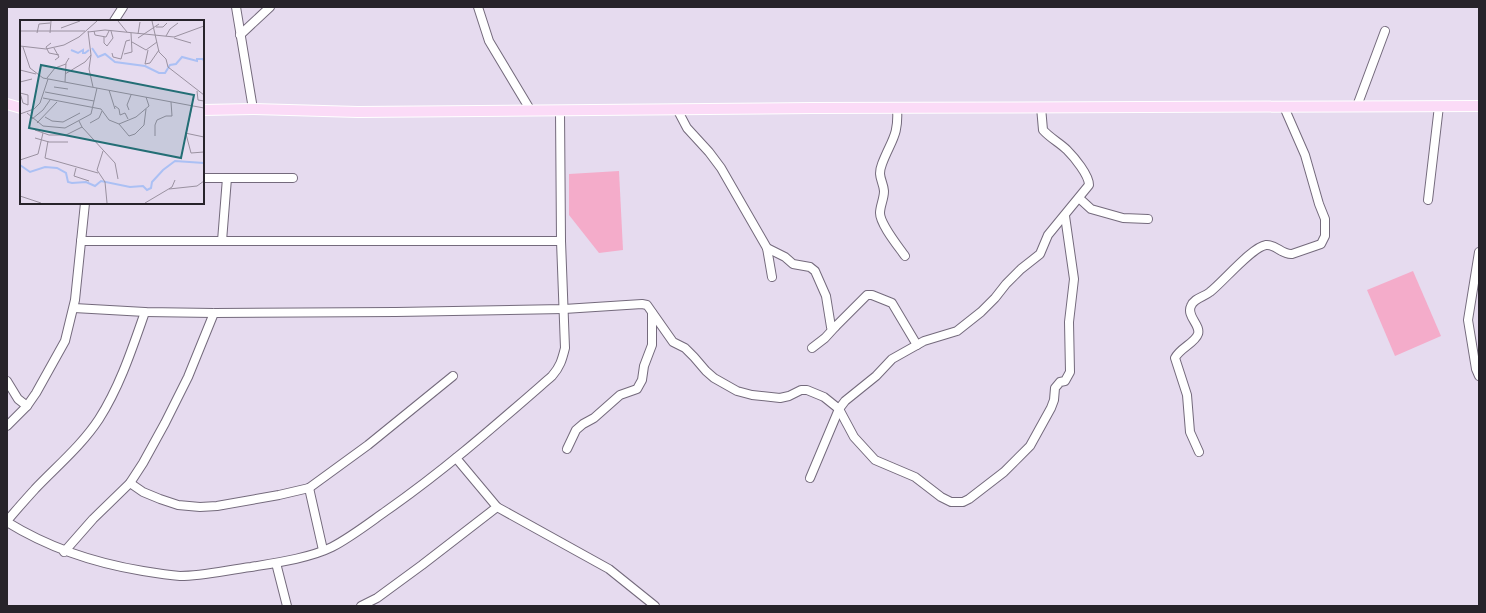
<svg xmlns="http://www.w3.org/2000/svg" width="1486" height="613" font-family="'IBM Plex Sans',sans-serif">
<rect width="100%" height="100%" fill="#e6dbef"/>
<g fill="#f4acca">
<polygon points="619,171 623,250 599,253 569,215 569,174"/>
<polygon points="1413,271 1441,336 1395,356 1367,290"/>
</g>
<g fill="none" stroke-linecap="round" stroke-linejoin="round">
<defs>
<g id="minor">
<polyline points="236,7 253,109"/>
<polyline points="478,7 489,41 531,111"/>
<polyline points="114,21 123,7"/>
<polyline points="240,35 270,7"/>
<polyline points="1357,106 1385,31"/>
<path d="M897 108C899 136 891 140 882 164 877 177 883 180 884 191 884 199 880 206 880 213 880 224 898 246 905 256"/>
<polyline points="677,109 687,128 709,152 721,168 767,248 772,277"/>
<polyline points="203,178 293,178"/>
<polyline points="1079,198 1091,209 1123,218 1148,219"/>
<polyline points="1428,200 1439,106"/>
<polyline points="81,241 561,241"/>
<polyline points="222,241 227,178"/>
<polyline points="767,248 785,257 793,264 810,267 815,271 826,296 831,327 835,327 867,295 872,295 892,303 917,345"/>
<polyline points="1479,252 1468,320 1476,369 1479,376"/>
<path d="M74 308 145 312 214 313 396 312 564 309 642 304 647 305 673 342 685 348 694 357 706 371 714 378 737 391 752 395 780 398 789 396 801 390H807L824 397 839 409 845 401 876 376 892 359 924 341 957 331 981 312 995 298 1006 284 1021 269 1040 254 1048 235 1089 185C1089 175 1074 157 1067 150 1060 143 1050 138 1043 130L1041 107"/>
<polyline points="812,348 825,338 835,327"/>
<polyline points="7,381 18,399 27,406"/>
<polyline points="839,409 854,437 875,460 915,477 941,497 951,502 963,502 969,499 1004,472 1030,446 1051,408 1054,400 1055,388 1060,382 1065,381 1070,372 1069,322 1074,279 1065,216"/>
<polyline points="7,426 27,406 36,393 65,341 75,300 85,203"/>
<polyline points="567,449 576,430 583,424 594,418 620,395 637,389 642,380 644,366 652,345 652,313"/>
<path d="M1199 452 1190 432 1187 395 1175 358C1180 348 1195 343 1198 334 1201 325 1186 316 1191 306 1194 298 1204 297 1210 292 1223 282 1252 247 1266 245 1276 244 1282 255 1292 254L1321 244 1325 236V219L1319 204 1305 155 1284 107"/>
<polyline points="810,478 839,409"/>
<polyline points="130,483 143,492 160,499 178,505 200,507 217,506 279,495 309,488 368,445 453,376"/>
<polyline points="309,488 323,550"/>
<polyline points="497,507 609,569 655,606"/>
<path d="M7 521C16 510 26 499 35 489 57 466 82 445 99 419 120 386 132 349 145 312"/>
<path d="M7 522C49 548 94 563 143 571 155 573 167 575 180 576 203 576 227 570 251 567 275 563 310 558 332 547 351 537 369 523 386 511 445 470 498 423 552 376 560 367 562 360 565 348L561 241 560 111"/>
<polyline points="64,552 93,519 130,483 143,463 165,423 188,377 214,313"/>
<polyline points="276,563 287,606"/>
<polyline points="361,606 377,598 422,565 497,507 456,458"/>
</g>
<g id="major">
<polyline points="7,104 21,108"/>
<polyline points="203,110 253,109 358,112 813,108 1479,106"/>
</g>
</defs>
<use href="#minor" stroke="#746a7c" stroke-width="10"/>
<use href="#major" stroke="#fff" stroke-width="12"/>
<use href="#minor" stroke="#fff" stroke-width="8"/>
<use href="#major" stroke="#fbdbf7" stroke-width="10"/>
</g>
<g transform="translate(20 20)">
<rect width="184" height="184" fill="#e6dbef"/>
<path fill="none" stroke="#abc0f4" stroke-width="2" d="M72 28 78 37 85 34 95 42 125 46 139 53H145L150 45 156 44 162 37 177 41V39H183L184 41M51 30 58 33 63 30V33H65L69 30M0 145 10 152 25 147 37 148 46 153 48 162 52 163 66 162 75 166 81 161 110 167 123 166 127 170 131 168 132 162 143 150 155 141 184 143"/>
<path fill="none" stroke="#9a91a0" stroke-width="1" d="M98 1 107 12M132 1 139 32 146 39 148 47 184 75M136 7H143L147 3M41 8 60 1M0 11H65M74 11 75 15 86 17 89 11M68 12 85 10 154 17 184 6M17 13 19 4 30 3M30 13 31 1M118 14 120 2M146 16 150 9 158 3M84 17V23L87 26 93 18 91 11M118 18 139 4M154 18 171 23M112 22 126 30 137 22M31 23 26 27 29 33 39 35M0 26 26 29 44 25 59 17 77 1M3 27 10 48 23 58 184 88M34 28 39 37 35 40M128 30 125 44 130 43 139 30M92 33 93 37 101 39 106 21 110 20M104 34 112 32 111 13M71 35 69 49 73 67M0 50 16 54M45 54 65 42 71 35 68 11M27 58 35 48 46 44M0 62 12 59M45 62 46 43 49 38M34 67 48 69M89 70 95 89M177 71 178 80 184 81M25 72 74 81M0 73 8 75V85L3 83ZM23 78 81 89 89 100 99 104 116 97 129 86 126 77M95 86 99 89 100 95 105 93 108 99M172 86 166 114 171 133 184 132M109 90 107 85 111 75M7 93 23 106 45 108 71 94 77 68M0 94 14 89 20 83 28 59M25 97 32 101 43 102 60 93M12 99 23 90 30 80M17 103 37 82M70 103 79 98 82 91M99 104 109 116 115 114 124 105 126 89M62 107 95 143 98 159M15 110 29 115H46L62 107 59 101M165 113 184 117M135 116V105L137 100 146 96H152L151 82M15 118 29 122H48M28 121 25 138 78 153M83 131 77 150 85 162 87 183M0 140 18 134 23 113M56 148 54 156 69 161M149 169 177 166 184 161M0 176 21 183M125 183 152 167 155 160"/>
<path fill="#236e75" fill-opacity="0.15" stroke="#236e75" stroke-width="2" d="M21 45 174 75 161 138 9 108Z"/>
<rect width="184" height="184" fill="none" stroke="#27232a" stroke-width="2"/>
</g>
<rect width="1486" height="613" fill="none" stroke="#27232a" stroke-width="16"/>
</svg>
